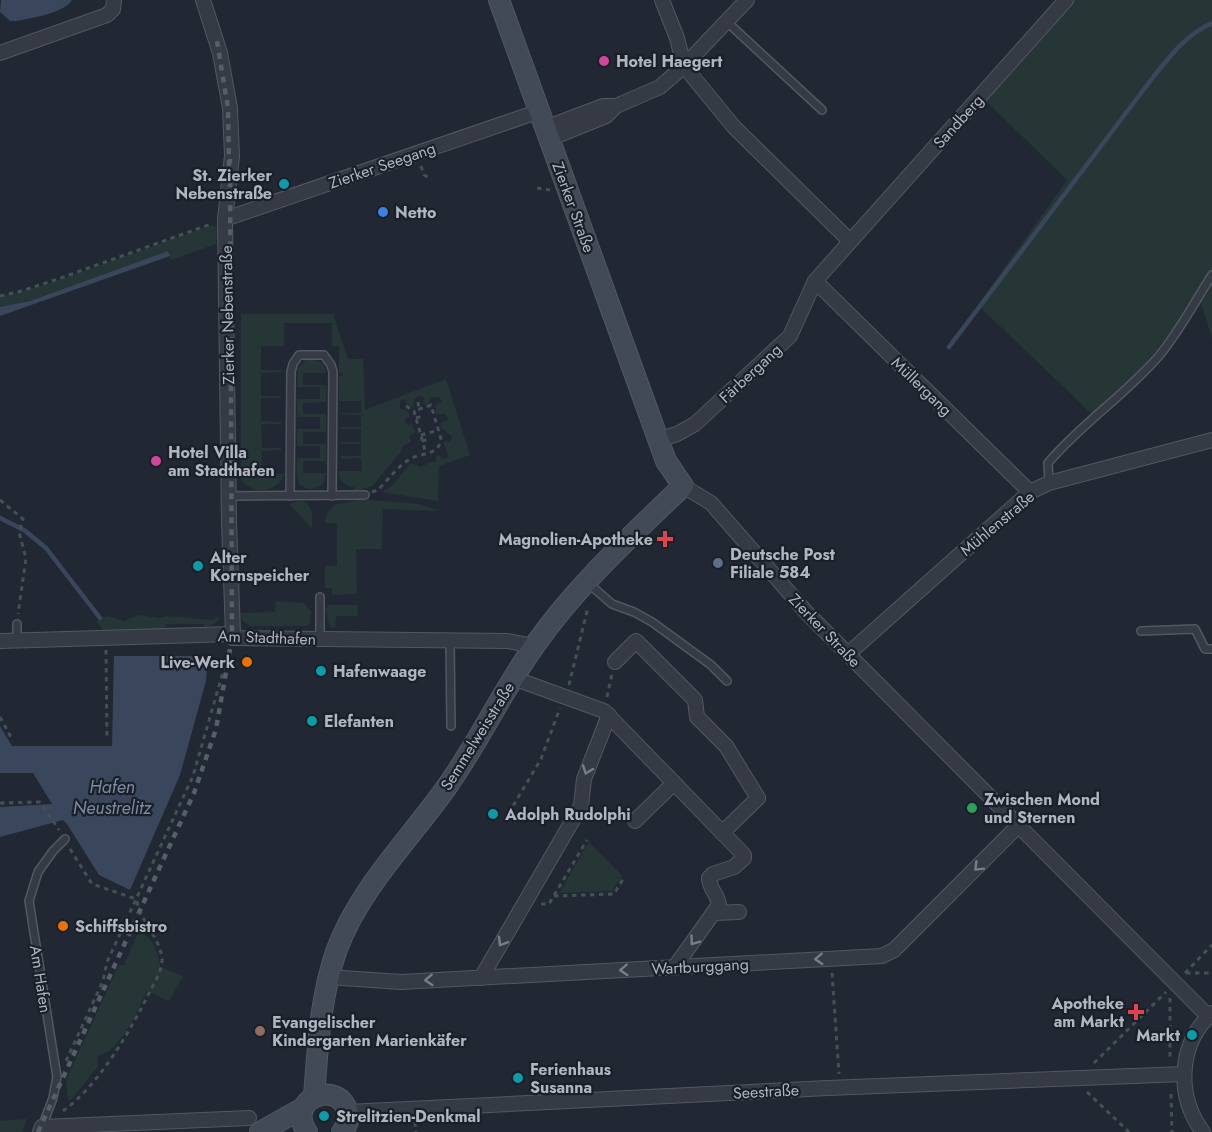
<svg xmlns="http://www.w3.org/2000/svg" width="1212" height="1132" font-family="Jost,sans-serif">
<rect width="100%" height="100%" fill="#222833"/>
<g fill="#263637">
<path d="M1072 0H1212V338L1201 303 1192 301C1164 343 1132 383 1092 414L978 305 1067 180 984 99Z"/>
<polygon points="212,225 217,228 216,244 171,260 168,251 30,301 0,307 0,296 18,293 56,281"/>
<path d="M241 314H333L348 359H363L365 410 446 379 470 455 439 466 438 501 381 492 392 486 410 464H414L421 467 431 462H436V456H440L443 459 447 458 448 454 443 443 445 441 450 442 452 438C450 432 443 432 440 426L442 422 447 421 448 418 445 414H436L435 406 442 401 439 397H431L429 403 422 404 425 398 420 395 414 400 413 408 407 404 405 399 400 401V408L408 411 410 417 406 418 405 422 408 425 412 424 415 433 409 436 411 442 403 446 400 453 372 486 355 491 354 487C345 486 340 481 338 471H362L361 458 341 459V456H361V444H341V442H361V429H341V427H361V415L341 414V413H361V401H339V376H342L343 373H339V346H332V323H284V346H261V370H281V372L261 373V396H281V398H261V421L281 422V424H261L262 448H281V450L262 451 261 474H284C279 493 250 496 241 478Z"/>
<path d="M312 359 323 363 326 373H303V385H326V402L303 403V414H326V432H303V444H326V461H303V473H326L323 484C315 490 308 491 299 484L297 473V458H320V446H297V429H320V417H297V399H320V387H297L298 368 306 360Z"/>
<polygon points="355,499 419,504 438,511 383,509 382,549 356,549 357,594 332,595 332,588 325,588 325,566 337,566 337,523 325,523 326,516 334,505 355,501"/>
<path d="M302 501C314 506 312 516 312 528L290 505 295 502Z"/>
<polygon points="276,601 304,603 311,611 310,623 307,626 250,626 242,620 240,613 275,612"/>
<polygon points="329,605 357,605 358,616 336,616 335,628 330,627 325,609"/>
<path d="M138 615 160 618 168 616 212 620 220 616C217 624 211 626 204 627V624H166L165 630 104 631 96 621 107 616 124 621Z"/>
<polygon points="589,842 622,876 612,891 559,893"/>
<path d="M139 931C152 937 159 953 160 967L183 976 169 1001 147 991C137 1011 127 1036 109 1051 105 1054 101 1054 97 1057L98 1066 71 1100H68L66 1080 119 965H124Z"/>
<polygon points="27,1119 22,1132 0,1132 0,1121"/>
</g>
<g fill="#39465b">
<path d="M1 0H72C65 13 31 18 17 21H10L0 12Z"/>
<polygon points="168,251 170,256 0,316 0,307 30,301"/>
<polygon points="114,656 208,656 206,681 180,775 130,890 99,875 67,824 63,820 0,837 0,807 52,804 33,773 0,773 0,726 12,746 112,746"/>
</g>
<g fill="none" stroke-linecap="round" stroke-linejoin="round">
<g stroke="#39465b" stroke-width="4.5">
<path d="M949 347 1154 76C1171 55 1187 34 1212 23"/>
<polyline points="0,518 24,530 46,548 100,618"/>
</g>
<defs>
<g id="lane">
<polyline points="726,21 822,110"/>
<path d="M1049 483 1048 463C1081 424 1124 396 1158 357 1179 332 1194 303 1212 275"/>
<polyline points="229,496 365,495"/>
<polyline points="290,496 291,372 293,364 299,355 324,355 331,365 333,372 332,496"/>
<polyline points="588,583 612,604 634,612 652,622 711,665 727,681"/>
<polyline points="320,597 320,639"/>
<polyline points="1141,631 1195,629 1205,649 1212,649"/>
<polyline points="17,640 17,624"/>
<polyline points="450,640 451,726"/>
<polyline points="42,1127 53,1098 57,1077 29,901 38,872 53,851 65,839"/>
</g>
<g id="street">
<polyline points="203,0 220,53 230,108 232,156 225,219 229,522 233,634"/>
<polyline points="662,0 677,38 684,66 734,127 850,241"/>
<polyline points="0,53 107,15 113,9 114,0"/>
<polyline points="545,128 603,106 616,106"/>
<polyline points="549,139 606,116 616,106 660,87 684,66 747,0"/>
<polyline points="225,219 540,111"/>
<polyline points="815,281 1030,492"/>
<polyline points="658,440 677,434 695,424 790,336 815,281 1066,0"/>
<polyline points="683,486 711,503 807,613 1208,1016"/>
<polyline points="233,634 232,638 508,641 534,646"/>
<polyline points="0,641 233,634"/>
<polyline points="848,654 1030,492 1049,483 1212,440"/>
<polyline points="615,662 636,641 695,700 697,717 726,746 758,798 722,833"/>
<path d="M513 678 604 711 744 855V858L734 867 713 874 709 878C709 889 718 894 719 905L674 968"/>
<polyline points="635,821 674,783"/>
<polyline points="713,913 739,912"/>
<polyline points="328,977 401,982 882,956 894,950 1019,825"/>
<polyline points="481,978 581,806 584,779 609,715"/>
<polyline points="348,1112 828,1088 1184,1074"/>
<polyline points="40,1132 42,1127 249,1118"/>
<path d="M1203 1132C1176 1096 1178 1044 1212 1013"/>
</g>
<g id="secondary">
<path d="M314 1096C318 1046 320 997 337 949 360 888 409 840 446 788 479 742 502 691 535 645 576 586 631 536 683 486L666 461 499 0"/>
<polyline points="260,1132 303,1108"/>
<path d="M307 1132C285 1099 337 1079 347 1110 350 1118 348 1125 342 1132"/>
</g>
</defs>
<use href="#lane" stroke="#525862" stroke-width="10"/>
<use href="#street" stroke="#525862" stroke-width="16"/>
<use href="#secondary" stroke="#525862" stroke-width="22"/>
<g stroke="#435154" stroke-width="3" stroke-dasharray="4.5 4.5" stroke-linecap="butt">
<polyline points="421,166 424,175 432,179"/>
<polyline points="537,188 550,190"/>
<polyline points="0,296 18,292 55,280 211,224"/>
<polyline points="418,402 419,409"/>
<polyline points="406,406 414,411 426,454"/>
<polyline points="416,418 422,416"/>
<polyline points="421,435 439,430"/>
<polyline points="422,441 430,439"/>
<path d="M372 492 378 490C388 480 398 466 410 459 422 452 439 456 441 439L431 405 414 411"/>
<polyline points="0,500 23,519 19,532 26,558 18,614"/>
<polyline points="106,650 107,740"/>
<polyline points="569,685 588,607"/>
<polyline points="607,697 612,674"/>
<polyline points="0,717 13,741"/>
<polyline points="0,803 40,802 59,830"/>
<polyline points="504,821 541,759 560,708"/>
<polyline points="70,849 92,884 136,899"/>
<polyline points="554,896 614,894 623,879"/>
<polyline points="541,904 549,904 587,840"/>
<polyline points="832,973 839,1074"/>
<polyline points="1185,973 1212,945"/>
<polyline points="1186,973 1212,973"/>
<polyline points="1170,998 1170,1061"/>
<polyline points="66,1061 103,981 107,962 193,776 229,651"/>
<polyline points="1094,1063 1166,992"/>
<polyline points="1087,1092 1129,1132"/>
<polyline points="1171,1094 1172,1132"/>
<path d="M63 1111C100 1084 131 1030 151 989 156 980 162 970 162 959 160 937 140 921 137 901"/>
<polyline points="415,1122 416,1132"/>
</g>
<use href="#lane" stroke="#353a44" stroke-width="7"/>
<use href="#street" stroke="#353a44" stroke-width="14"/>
<use href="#secondary" stroke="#434a57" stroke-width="20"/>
<g stroke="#575e6b" stroke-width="4.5" stroke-dasharray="6 6" stroke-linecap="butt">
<polyline points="217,41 228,108 229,166"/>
<polyline points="38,1132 194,793 216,729 232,638 230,159"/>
</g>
</g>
<defs><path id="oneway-chevron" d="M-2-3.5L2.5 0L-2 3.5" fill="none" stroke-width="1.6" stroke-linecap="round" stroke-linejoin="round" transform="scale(1.5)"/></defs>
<g stroke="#787e89">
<use href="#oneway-chevron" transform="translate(587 770) rotate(110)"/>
<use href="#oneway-chevron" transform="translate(978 867) rotate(135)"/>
<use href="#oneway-chevron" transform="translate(694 941) rotate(126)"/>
<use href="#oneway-chevron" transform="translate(502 942) rotate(120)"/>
<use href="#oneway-chevron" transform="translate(819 959) rotate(177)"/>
<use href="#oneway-chevron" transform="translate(624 970) rotate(177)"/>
<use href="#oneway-chevron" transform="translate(429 980) rotate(177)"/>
</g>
<g fill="#d1479c" stroke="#1a1f28" stroke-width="2">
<circle cx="604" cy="61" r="6"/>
<circle cx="156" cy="461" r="6"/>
</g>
<g fill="#0f9aa8" stroke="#1a1f28" stroke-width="2">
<circle cx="284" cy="184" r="6"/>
<circle cx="198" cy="566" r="6"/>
<circle cx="321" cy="671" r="6"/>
<circle cx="312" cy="721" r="6"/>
<circle cx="493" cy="814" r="6"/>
<circle cx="1192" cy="1035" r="6"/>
<circle cx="518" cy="1078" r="6"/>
<circle cx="324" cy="1116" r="6"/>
</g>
<circle fill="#3f7fe0" stroke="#1a1f28" stroke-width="2" cx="383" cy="212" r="6"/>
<g fill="#e0444e" stroke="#1a1f28" stroke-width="2">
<path d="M662 530h6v6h6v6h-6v6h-6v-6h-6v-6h6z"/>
<path d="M1133 1003h6v6h6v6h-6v6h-6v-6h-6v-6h6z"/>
</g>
<circle fill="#5c6f8a" stroke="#1a1f28" stroke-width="2" cx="718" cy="563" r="6"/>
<g fill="#e8710a" stroke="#1a1f28" stroke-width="2">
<circle cx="247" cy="662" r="6"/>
<circle cx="63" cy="926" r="6"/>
</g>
<circle fill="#2e9e5b" stroke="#1a1f28" stroke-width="2" cx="972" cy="808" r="6"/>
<circle fill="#8d6e63" stroke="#1a1f28" stroke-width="2" cx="260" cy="1031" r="6"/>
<g text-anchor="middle" stroke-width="4.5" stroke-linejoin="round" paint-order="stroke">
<g font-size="16" font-weight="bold" fill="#afb5c1" stroke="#1a1f28" text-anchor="start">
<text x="616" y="67">Hotel Haegert</text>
<text x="272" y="181" text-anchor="end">St. Zierker<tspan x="272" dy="18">Nebenstraße</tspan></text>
<text x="395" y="218">Netto</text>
<text x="168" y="458">Hotel Villa<tspan x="168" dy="18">am Stadthafen</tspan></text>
<text x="653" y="545" text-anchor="end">Magnolien-Apotheke</text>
<text x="730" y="560">Deutsche Post<tspan x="730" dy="18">Filiale 584</tspan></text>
<text x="210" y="563">Alter<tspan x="210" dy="18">Kornspeicher</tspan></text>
<text x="235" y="668" text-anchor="end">Live-Werk</text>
<text x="333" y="677">Hafenwaage</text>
<text x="324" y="727">Elefanten</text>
<text x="984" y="805">Zwischen Mond<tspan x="984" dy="18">und Sternen</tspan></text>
<text x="505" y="820">Adolph Rudolphi</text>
<text x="75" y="932">Schiffsbistro</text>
<text x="1124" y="1009" text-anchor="end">Apotheke<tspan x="1124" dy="18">am Markt</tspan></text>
<text x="272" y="1028">Evangelischer<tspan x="272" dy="18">Kindergarten Marienkäfer</tspan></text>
<text x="1180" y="1041" text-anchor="end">Markt</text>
<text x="530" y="1075">Ferienhaus<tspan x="530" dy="18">Susanna</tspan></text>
<text x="336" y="1122">Strelitzien-Denkmal</text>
</g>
<g font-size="16" fill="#afb5c1" stroke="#1a1f28">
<text transform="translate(958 121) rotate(-48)" y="6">Sandberg</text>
<text transform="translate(382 165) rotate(-19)" y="6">Zierker Seegang</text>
<text transform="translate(574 207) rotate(70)" y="6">Zierker Straße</text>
<text transform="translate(227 315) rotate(-91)" y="6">Zierker Nebenstraße</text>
<text transform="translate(750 373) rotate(-43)" y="6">Färbergang</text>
<text transform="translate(922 386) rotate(44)" y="6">Müllergang</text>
<text transform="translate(997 523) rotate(-40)" y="6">Mühlenstraße</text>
<text transform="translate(825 630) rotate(46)" y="6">Zierker Straße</text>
<text transform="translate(267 637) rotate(2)" y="6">Am Stadthafen</text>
<text transform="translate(477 736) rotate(-58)" y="6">Semmelweisstraße</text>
<text transform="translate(700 966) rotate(-3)" y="6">Wartburggang</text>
<text transform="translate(41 979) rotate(81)" y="6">Am Hafen</text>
<text transform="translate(766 1091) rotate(-3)" y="6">Seestraße</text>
</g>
<g font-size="18" font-style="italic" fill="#7b8ba6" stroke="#1a1f28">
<text x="112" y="793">Hafen<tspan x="112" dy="21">Neustrelitz</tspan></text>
</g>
</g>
</svg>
